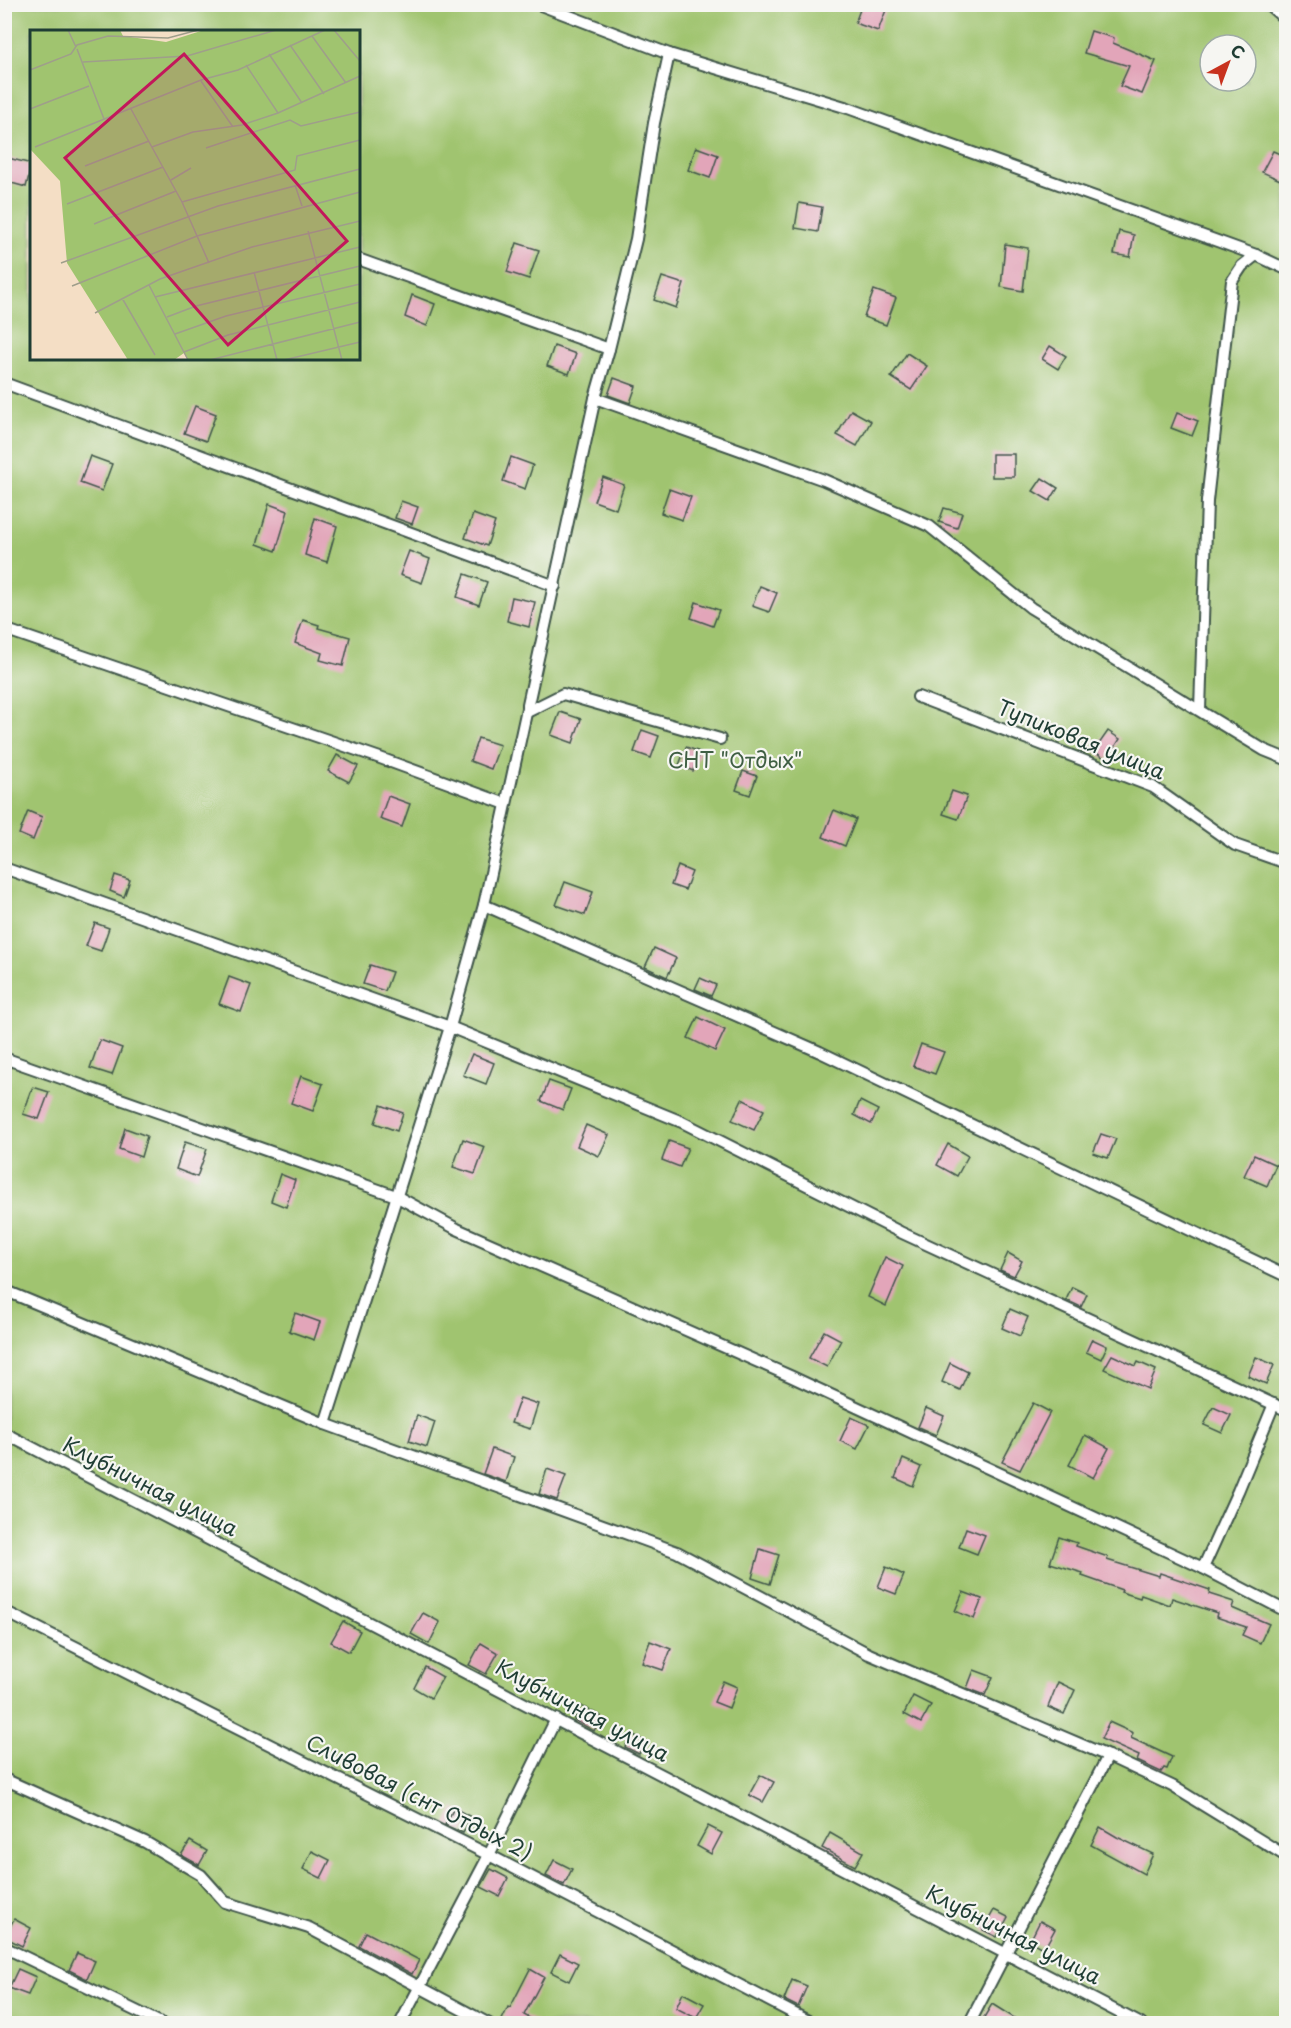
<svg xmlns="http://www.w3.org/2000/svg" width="1291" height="2028" font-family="'Playpen Sans',sans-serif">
<rect width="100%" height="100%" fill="#f6f6f2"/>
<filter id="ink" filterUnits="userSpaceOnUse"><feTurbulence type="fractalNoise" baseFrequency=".0167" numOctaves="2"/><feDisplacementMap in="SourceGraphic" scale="12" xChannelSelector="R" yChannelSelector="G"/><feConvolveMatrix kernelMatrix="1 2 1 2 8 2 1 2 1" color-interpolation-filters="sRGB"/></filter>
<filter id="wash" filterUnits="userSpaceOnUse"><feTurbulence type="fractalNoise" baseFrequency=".008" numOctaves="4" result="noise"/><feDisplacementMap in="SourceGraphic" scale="24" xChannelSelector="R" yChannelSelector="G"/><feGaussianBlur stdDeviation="1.35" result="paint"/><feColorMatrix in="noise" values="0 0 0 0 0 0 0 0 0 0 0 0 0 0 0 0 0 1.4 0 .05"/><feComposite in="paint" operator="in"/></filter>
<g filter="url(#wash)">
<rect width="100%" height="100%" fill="#f4dec5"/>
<path fill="#a0c46f" stroke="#608052" stroke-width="1.5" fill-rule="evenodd" d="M5 5H1286V2023L5 2024ZM32 32H358V358H32ZM1210 45H1246V81H1210Z"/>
<g id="blocks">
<g fill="#e2a5b9">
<polygon points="862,4 872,4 886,10 878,31 855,23"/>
<polygon points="1091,31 1114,38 1113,43 1156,61 1142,94 1120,86 1129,66 1084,53"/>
<polygon points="696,147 718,155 710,178 688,170"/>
<polygon points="1273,151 1287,157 1287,183 1262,172"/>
<polygon points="4,157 32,164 26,187 4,181"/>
<polygon points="799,203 822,207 818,232 795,228"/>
<polygon points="1119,231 1134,235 1130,257 1114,254"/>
<polygon points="517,243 539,250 529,279 507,272"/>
<polygon points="1005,244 1028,248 1023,291 1001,287"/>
<polygon points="662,277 684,284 676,308 654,300"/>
<polygon points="874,290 896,298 886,325 864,317"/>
<polygon points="412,295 435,304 427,326 405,317"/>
<polygon points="554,346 576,354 569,374 547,366"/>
<polygon points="1050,346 1066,356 1058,369 1042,359"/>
<polygon points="907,353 927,366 911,390 891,377"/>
<polygon points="614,378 636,386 630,403 608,395"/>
<polygon points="195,406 216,414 206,441 184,433"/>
<polygon points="851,410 871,421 857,446 837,435"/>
<polygon points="1177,413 1198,421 1192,436 1171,428"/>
<rect x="992" y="454" width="22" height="23"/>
<polygon points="90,456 112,464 102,491 80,483"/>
<polygon points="511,457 533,465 525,489 503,481"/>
<polygon points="603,477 624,485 616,509 594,501"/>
<polygon points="1042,478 1058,488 1050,501 1033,491"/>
<polygon points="669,489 691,497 682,520 661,513"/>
<polygon points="401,501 418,507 412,524 395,518"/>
<polygon points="269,504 288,511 276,551 257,544"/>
<polygon points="944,508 962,513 957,528 939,522"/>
<polygon points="473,514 495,522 487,546 465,538"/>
<polygon points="315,518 337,526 327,562 305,555"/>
<polygon points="409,551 430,559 422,583 400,575"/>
<polygon points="465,574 487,582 479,605 457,597"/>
<polygon points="760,586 777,593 769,612 752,606"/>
<polygon points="512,597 535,602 529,627 507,621"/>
<polygon points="696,602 719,610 713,626 691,618"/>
<polygon points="303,620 319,625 318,628 350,637 343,666 320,660 322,653 295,643"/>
<polygon points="560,712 581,719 573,743 551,735"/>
<polygon points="642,730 659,736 651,758 634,752"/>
<polygon points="1108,731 1120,739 1107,760 1094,751"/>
<polygon points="478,738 500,745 491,769 470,761"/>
<polygon points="686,747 700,752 693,771 679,765"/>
<polygon points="337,755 358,766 349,782 328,771"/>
<polygon points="743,771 757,776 750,795 736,790"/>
<polygon points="952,791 967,796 958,819 943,814"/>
<polygon points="388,796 410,804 402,827 380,819"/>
<polygon points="834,810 856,819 845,846 823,837"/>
<polygon points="28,811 42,817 33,840 19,834"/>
<polygon points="678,866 692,872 685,890 671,885"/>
<polygon points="115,875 130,880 124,897 110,891"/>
<polygon points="565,882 593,892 585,915 556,905"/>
<polygon points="95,923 109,928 101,951 86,946"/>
<polygon points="654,948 676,958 667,977 645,967"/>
<polygon points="370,965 392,972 385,991 363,984"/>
<polygon points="229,977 251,985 241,1012 219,1004"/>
<polygon points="700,978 716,985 711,996 695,989"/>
<polygon points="698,1017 725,1030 715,1051 688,1038"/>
<polygon points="100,1040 122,1048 112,1075 90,1068"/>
<polygon points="921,1044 944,1052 935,1074 913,1066"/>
<polygon points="472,1054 494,1063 486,1084 463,1075"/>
<polygon points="301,1076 323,1084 313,1111 291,1103"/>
<polygon points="549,1081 571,1089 563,1110 541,1101"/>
<polygon points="33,1087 49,1092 39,1119 23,1114"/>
<polygon points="742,1099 764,1110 754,1130 732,1120"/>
<polygon points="860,1101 878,1110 871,1124 854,1115"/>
<polygon points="381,1105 403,1113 397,1131 375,1123"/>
<polygon points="586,1125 609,1135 599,1156 577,1146"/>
<polygon points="125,1128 147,1136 141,1157 119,1149"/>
<polygon points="1101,1134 1116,1139 1108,1158 1093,1153"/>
<polygon points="463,1139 485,1147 475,1174 453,1167"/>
<polygon points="669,1141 688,1148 680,1167 662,1160"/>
<polygon points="185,1142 207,1149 197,1177 176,1169"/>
<polygon points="948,1144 968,1156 957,1176 937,1165"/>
<polygon points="1254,1155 1276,1165 1267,1186 1244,1176"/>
<polygon points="280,1174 295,1180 286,1207 271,1201"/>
<polygon points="1008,1253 1022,1261 1014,1276 1000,1270"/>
<polygon points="885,1257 903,1266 886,1306 868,1297"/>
<polygon points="1072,1287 1087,1294 1081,1307 1066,1300"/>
<polygon points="1010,1309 1028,1317 1020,1336 1002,1328"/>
<polygon points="295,1313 320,1322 314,1340 289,1331"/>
<polygon points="824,1331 841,1340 827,1367 809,1358"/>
<polygon points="1092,1339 1107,1346 1101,1359 1086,1352"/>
<polygon points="1112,1355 1136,1366 1138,1362 1156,1370 1148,1389 1104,1369"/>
<polygon points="1256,1357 1274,1365 1266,1384 1248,1376"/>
<polygon points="950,1363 968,1372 960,1390 942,1382"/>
<polygon points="520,1398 538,1404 530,1429 511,1423"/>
<polygon points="1033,1403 1050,1412 1020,1470 1002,1462"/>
<polygon points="1213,1407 1231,1415 1222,1433 1204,1425"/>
<polygon points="926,1408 944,1416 936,1435 918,1427"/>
<polygon points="417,1415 435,1422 427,1447 409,1441"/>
<polygon points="851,1417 869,1425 857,1449 840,1441"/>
<polygon points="1085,1435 1109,1448 1093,1478 1069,1465"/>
<polygon points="492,1449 514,1457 506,1482 483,1474"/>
<polygon points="903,1459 921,1467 913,1486 895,1478"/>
<polygon points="547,1469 566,1476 557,1500 539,1494"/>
<polygon points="966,1528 985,1535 977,1554 959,1547"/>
<polygon points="1059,1537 1077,1543 1076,1546 1108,1557 1107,1560 1159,1576 1160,1573 1210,1590 1209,1594 1234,1602 1232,1608 1269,1624 1260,1643 1242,1635 1246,1627 1216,1617 1217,1613 1172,1598 1170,1605 1141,1595 1140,1598 1121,1592 1122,1590 1082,1576 1083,1573 1050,1563"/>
<polygon points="760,1549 779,1555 770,1584 752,1578"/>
<polygon points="886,1567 904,1575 896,1594 878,1587"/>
<polygon points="963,1592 982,1599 974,1619 955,1611"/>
<polygon points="423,1613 440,1622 429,1644 411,1634"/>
<polygon points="343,1621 360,1631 349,1652 331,1642"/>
<polygon points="650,1641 671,1649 663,1670 642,1663"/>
<polygon points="481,1643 498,1653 486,1674 469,1665"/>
<polygon points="425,1667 443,1677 431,1698 414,1688"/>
<polygon points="974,1670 993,1677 985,1695 967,1688"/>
<polygon points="723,1681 737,1687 729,1708 714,1702"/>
<polygon points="1058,1682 1075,1690 1064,1714 1048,1707"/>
<polygon points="913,1696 931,1705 921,1723 904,1714"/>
<polygon points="581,1706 601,1716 594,1731 574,1720"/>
<polygon points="1109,1722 1133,1733 1131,1738 1172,1757 1167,1769 1164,1768 1161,1772 1137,1761 1139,1756 1101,1739"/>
<polygon points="632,1734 646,1742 639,1754 625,1747"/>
<polygon points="760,1775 774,1782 763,1802 749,1795"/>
<polygon points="454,1808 471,1817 463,1833 445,1825"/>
<polygon points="708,1826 722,1833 711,1854 697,1846"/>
<polygon points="1100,1827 1117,1837 1153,1854 1144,1874 1091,1845"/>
<polygon points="830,1833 863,1852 855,1866 822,1848"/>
<polygon points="190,1841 207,1851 199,1865 181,1855"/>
<polygon points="312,1851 330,1860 321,1878 303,1869"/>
<polygon points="554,1860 572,1869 564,1885 546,1876"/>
<polygon points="491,1869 508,1878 499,1896 481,1887"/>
<polygon points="994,1910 1008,1917 997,1937 983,1930"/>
<polygon points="14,1919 31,1928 22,1946 4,1937"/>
<polygon points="1040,1921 1055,1929 1044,1949 1030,1941"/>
<polygon points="366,1932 419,1960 412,1974 359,1946"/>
<polygon points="77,1953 95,1961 87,1979 69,1970"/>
<polygon points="560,1954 578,1963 569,1981 551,1972"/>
<polygon points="18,1969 36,1977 28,1995 9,1988"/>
<polygon points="530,1969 544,1977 524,2015 540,2024 500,2024 508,2007 510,2008"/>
<polygon points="792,1980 807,1986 798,2007 784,2000"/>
<polygon points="683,1993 704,2004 696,2018 676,2008"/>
<polygon points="992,2004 1024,2024 980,2024"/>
</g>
</g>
</g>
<g filter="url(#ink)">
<use href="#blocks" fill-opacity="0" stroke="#3f554a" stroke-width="1.5"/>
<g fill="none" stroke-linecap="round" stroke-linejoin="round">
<defs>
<g id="lane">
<polyline points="538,4 669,54 848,108 1256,255 1286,269"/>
<polyline points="1268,4 1286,20"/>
<polyline points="358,259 609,349"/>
<polyline points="4,383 555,586"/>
<polyline points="595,398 824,480 929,526 1031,608 1264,750 1286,759"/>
<polyline points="4,629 380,758 506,804"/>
<polyline points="918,697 1153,787 1235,845 1286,863"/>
<polyline points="1200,709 1207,501 1232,281 1242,266 1256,255"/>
<polyline points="527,712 563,694 720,739"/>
<polyline points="4,868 450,1027 682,1122 900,1232 1286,1410"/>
<polyline points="484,905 820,1052 1286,1276"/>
<polyline points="4,1058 396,1196 457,1229 790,1376 1203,1568 1286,1611"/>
<polyline points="4,1290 325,1424 677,1552 869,1654 1108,1756 1172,1786 1286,1856"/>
<polyline points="325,1424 450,1027 484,905 595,398 609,349 636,239 654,123 669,54"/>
<polyline points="4,1433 1141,2024"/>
<polyline points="1203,1568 1238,1491 1274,1404"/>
<polyline points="4,1611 489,1855 814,2024"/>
<polyline points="4,1779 145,1842 201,1875 225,1902 309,1928 489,2024"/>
<polyline points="4,1947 163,2024"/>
<polyline points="400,2024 489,1855 556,1719"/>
<polyline points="969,2024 1108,1756"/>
</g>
</defs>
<use href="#lane" stroke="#3f554a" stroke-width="14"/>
<use href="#lane" stroke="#fff" stroke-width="10"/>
</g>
</g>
<g text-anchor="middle" stroke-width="4.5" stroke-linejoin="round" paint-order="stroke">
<g font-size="21" fill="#1f3d34" stroke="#f6f6f2">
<text transform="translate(1081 740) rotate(22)" y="7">Тупиковая улица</text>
<text transform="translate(150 1487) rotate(27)" y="7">Клубничная улица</text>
<text transform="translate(582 1711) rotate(28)" y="7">Клубничная улица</text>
<text transform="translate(419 1798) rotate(27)" y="7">Сливовая (снт Отдых 2)</text>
<text transform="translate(1013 1935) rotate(27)" y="7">Клубничная улица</text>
</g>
<g font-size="21" fill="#3f5f43" stroke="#f6f6f2">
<text x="735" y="768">СНТ "Отдых"</text>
</g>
</g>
<g transform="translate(30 30)">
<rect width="330" height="330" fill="#f4dec5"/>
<path d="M0 0H90L93 6 136 12 174 0H330V330H158L154 323 144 330H98L37 233 30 151 0 119Z" fill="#a0c46f"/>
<path fill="none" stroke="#9f9e8b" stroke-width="1.5" d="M38 0 46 17M304 0 330 31M282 6 316 53M260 15 294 64M47 19 74 89M239 24 272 73M53 32 157 26 246 0M216 35 248 83M0 40 41 24 47 15 78 6 138 8 168 0M171 51 203 97M0 79 59 56M101 79 152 172 179 233M5 117 171 50 208 40 295 0M122 117 163 102 212 95 248 83 330 46M176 118 260 90 271 96 330 82M55 136 119 111M141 150 161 138M265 155 272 176M152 172 265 140 267 126 330 110M37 174 133 137M64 194 146 161M278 201 312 330M31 233 188 176 330 139M224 242 247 330M119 255 158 330M42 256 167 206 330 162M125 267 330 217M92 268 125 325M65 283 130 249 222 217 330 191M137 287 166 276 330 236M145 304 196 286 330 254M154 322 198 305 330 272M180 330 330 292M254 330 330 312"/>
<path fill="#c2185b" fill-opacity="0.15" stroke="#c2185b" stroke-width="3" d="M154 24 317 211 198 315 35 128Z"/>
<rect width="330" height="330" fill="none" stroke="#1f3d34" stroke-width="3"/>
</g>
<rect width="1291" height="2028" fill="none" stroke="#f6f6f2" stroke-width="24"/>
<g transform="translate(1228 63) rotate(41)"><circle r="28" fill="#f6f6f2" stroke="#a0aca6" stroke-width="1.5"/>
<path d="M0-4.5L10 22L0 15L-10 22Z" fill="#c8321e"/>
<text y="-9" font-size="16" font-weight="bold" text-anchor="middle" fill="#1f3d34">С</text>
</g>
</svg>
